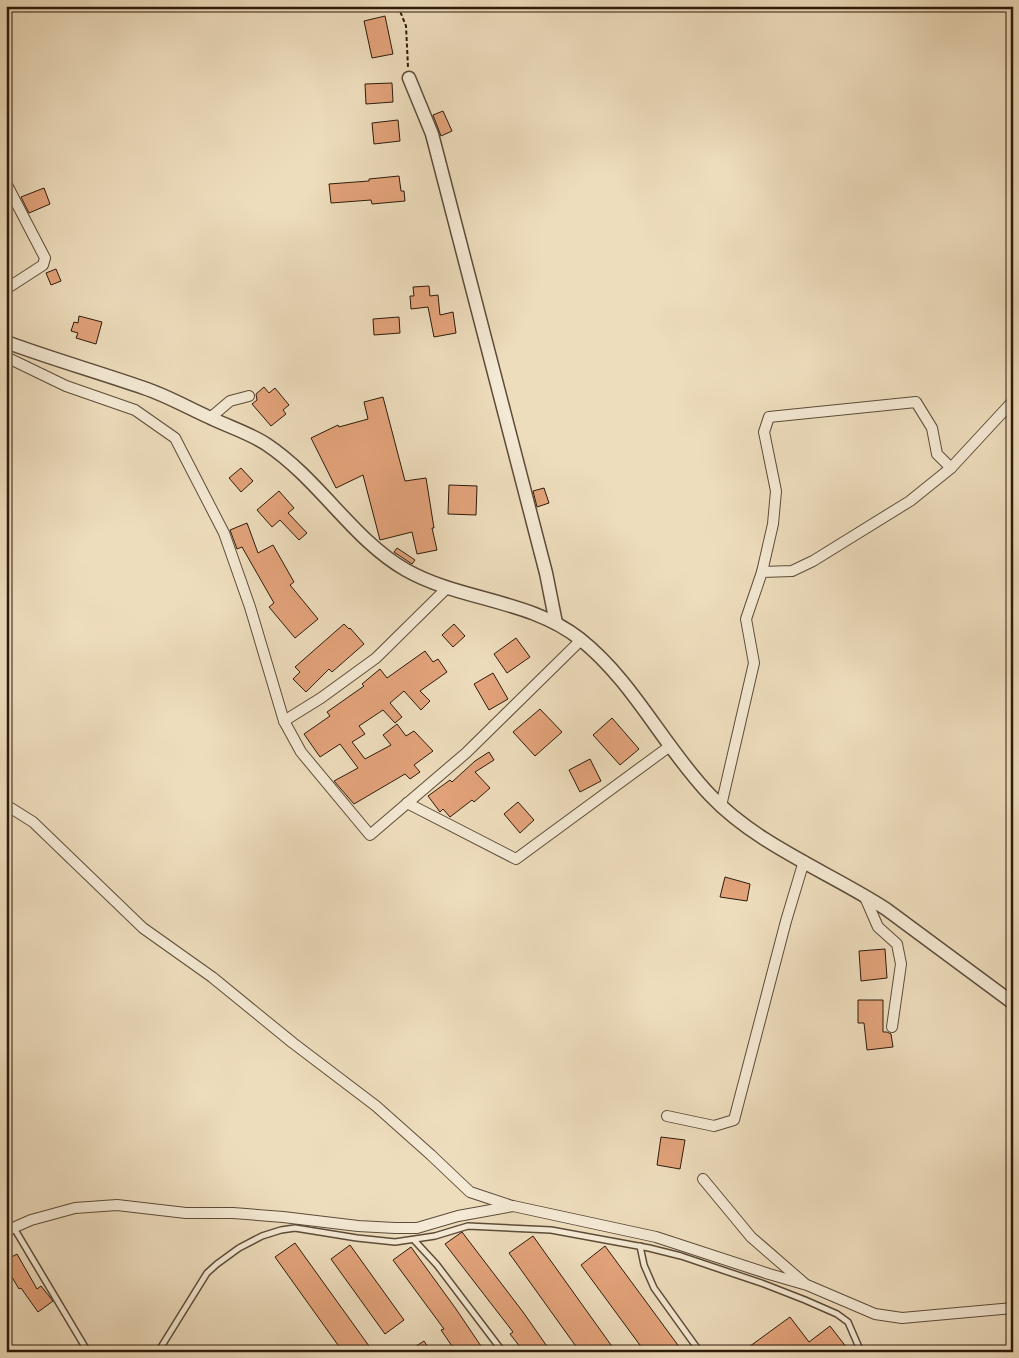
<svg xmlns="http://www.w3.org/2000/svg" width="1019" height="1358" font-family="'IM FELL French Canon',serif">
<rect width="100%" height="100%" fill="#eeddbd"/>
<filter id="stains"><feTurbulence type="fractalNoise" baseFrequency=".004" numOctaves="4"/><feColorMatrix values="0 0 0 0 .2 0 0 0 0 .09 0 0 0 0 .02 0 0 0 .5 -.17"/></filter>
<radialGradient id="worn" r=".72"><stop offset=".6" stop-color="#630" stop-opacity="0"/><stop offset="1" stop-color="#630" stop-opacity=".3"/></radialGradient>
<g fill="#e3a37b" stroke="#2d1b0b">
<polygon points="385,16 393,54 372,58 364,21"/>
<polygon points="392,83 393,102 366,104 365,84"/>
<polygon points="443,111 452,131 441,136 433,115"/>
<polygon points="398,120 400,141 374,144 372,123"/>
<polygon points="399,176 401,191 404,191 405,201 372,204 371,200 331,203 329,184 369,181 369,179"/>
<polygon points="44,188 50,204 29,213 21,197"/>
<polygon points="56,269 61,281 51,285 46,273"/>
<polygon points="429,286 430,296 438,295 440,315 453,312 456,333 434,337 428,307 411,309 410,296 414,296 413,287"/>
<polygon points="79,316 102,322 96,344 76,338 78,333 71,331 74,322 78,323"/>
<polygon points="399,317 400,333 374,335 373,319"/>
<polygon points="264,387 269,393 275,388 289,405 283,410 286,414 271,426 252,404 257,400 256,394"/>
<polygon points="383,397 405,481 426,478 434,528 432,528 437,550 417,554 412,532 380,540 363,475 336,488 311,438 338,425 339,427 368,419 364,402"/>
<polygon points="241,468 253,481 241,492 229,478"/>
<polygon points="449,485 477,486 476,515 448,514"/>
<polygon points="544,488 549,503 537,507 533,491"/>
<polygon points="279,491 294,508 288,513 307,533 299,540 280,520 272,527 257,510"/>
<polygon points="247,523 258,553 273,545 294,582 290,585 318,619 295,638 269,607 274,603 242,547 237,549 230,530"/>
<polygon points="397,548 415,560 412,564 394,552"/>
<polygon points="344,624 349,629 350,628 364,644 332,672 329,669 306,692 293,679 300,672 295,667"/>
<polygon points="454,624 465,636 453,647 442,635"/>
<polygon points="516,638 530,657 507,673 494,654"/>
<polygon points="425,651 433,662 438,659 447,672 420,691 430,701 421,710 404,691 390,703 402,717 395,723 383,710 359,726 365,734 352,742 365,759 391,745 383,735 397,724 406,736 414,731 433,751 414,765 420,772 410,779 405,774 354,804 334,781 358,768 340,744 320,757 304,734 330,716 327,712 364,686 362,684 380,669 387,678"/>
<polygon points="493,673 508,699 489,710 474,684"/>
<polygon points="540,709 562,732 535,756 513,732"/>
<polygon points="612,718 639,749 620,765 593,735"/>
<polygon points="489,752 494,760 475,772 490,788 474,802 472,800 450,817 443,809 440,812 428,796 450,780 452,782 475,761"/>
<polygon points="590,759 601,781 580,792 569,770"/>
<polygon points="518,802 534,820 520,833 504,814"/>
<polygon points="725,877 750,884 747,901 720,897"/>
<polygon points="885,949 887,978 861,981 859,951"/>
<polygon points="858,1000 883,1000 883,1032 887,1032 891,1034 893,1047 867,1050 864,1023 858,1023"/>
<polygon points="661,1137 685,1140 680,1169 657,1165"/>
<polygon points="462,1232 523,1312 551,1352 524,1352 510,1334 513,1332 445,1244"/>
<polygon points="533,1236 616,1352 580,1352 509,1253"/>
<polygon points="295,1243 369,1346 361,1352 343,1352 275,1257"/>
<polygon points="350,1245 404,1320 385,1334 331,1259"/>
<polygon points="605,1246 683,1352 645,1352 581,1265"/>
<polygon points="411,1247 456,1309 485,1352 456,1352 441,1330 444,1329 393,1260"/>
<polygon points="17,1254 37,1289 41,1286 53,1301 38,1312 21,1288 19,1289 6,1267 6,1260"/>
<polygon points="790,1317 809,1342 830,1326 850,1352 742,1352"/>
<polygon points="424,1341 431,1352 407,1352"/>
</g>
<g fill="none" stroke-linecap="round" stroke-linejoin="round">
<defs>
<g id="service">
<polyline points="14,1228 88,1352"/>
<polyline points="414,1240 437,1265 503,1352"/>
<polyline points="640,1246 644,1265 654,1288 700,1352"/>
<polyline points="158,1352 207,1273 217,1264 239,1248 262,1236 281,1230 295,1228 357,1238 395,1242 435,1236 468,1226 551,1230 649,1248 681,1256 764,1284 805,1300 837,1314 848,1322 861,1352"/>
</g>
<g id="minor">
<polyline points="6,183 45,258 43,265 6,289"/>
<polyline points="6,357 66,386 135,410 175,438 224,533 250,607 284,721 301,752 370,835 466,753 581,640"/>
<polyline points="210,418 230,401 249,396"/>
<polyline points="762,572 773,524 776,491 764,432 769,417 916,402 932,428 937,454 951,468"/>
<polyline points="284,721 321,698 376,658 447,588"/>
<polyline points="407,803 516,859 670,746"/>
<polyline points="6,805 33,822 143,928 212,977 293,1043 376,1106 431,1155 470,1192 512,1206"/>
<polyline points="721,806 754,663 746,619 762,572 792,571 813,561 910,501 951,468 1013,401"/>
<polyline points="864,895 878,927 897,944 901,964 892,1027"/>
<polyline points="667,1116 714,1126 734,1120 786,921 804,861"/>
<polyline points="703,1179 751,1237 804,1283"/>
<polyline points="6,1231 31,1220 75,1208 117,1205 186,1213 233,1213 283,1217 358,1226 395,1228 417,1228 458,1216 513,1206 656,1237 769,1274 807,1285 875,1314 902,1318 1013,1308"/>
</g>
<g id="tertiary">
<polyline points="409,78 432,134 546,573 556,623"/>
<path d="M6 342C52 359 98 372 144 388 168 396 190 409 213 419 230 427 251 434 266 444 319 479 353 540 406 570 461 601 529 599 580 639 634 682 663 746 710 795 757 845 829 872 886 909L1013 1003"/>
</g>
</defs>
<use href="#service" stroke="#5d4c38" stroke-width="8"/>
<use href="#minor" stroke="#5d4c38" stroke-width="12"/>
<use href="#tertiary" stroke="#5d4c38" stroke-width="15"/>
<g stroke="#2d1b0b" stroke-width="2" stroke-dasharray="4 2.5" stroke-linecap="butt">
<polyline points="398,6 406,26 408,67"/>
<polyline points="6,1204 11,1218"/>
</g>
<use href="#service" stroke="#f4e9d4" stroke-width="5"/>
<use href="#minor" stroke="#f4e9d4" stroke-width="10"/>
<use href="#tertiary" stroke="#f4e9d4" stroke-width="12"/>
</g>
<rect width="1019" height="1358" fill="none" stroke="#eeddbd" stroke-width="25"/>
<rect x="8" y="8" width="1004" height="1343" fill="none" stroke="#2d1b0b" stroke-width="2.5"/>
<rect x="12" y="12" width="994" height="1333" fill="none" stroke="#2d1b0b"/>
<rect width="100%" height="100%" filter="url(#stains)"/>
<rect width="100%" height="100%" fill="url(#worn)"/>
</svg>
